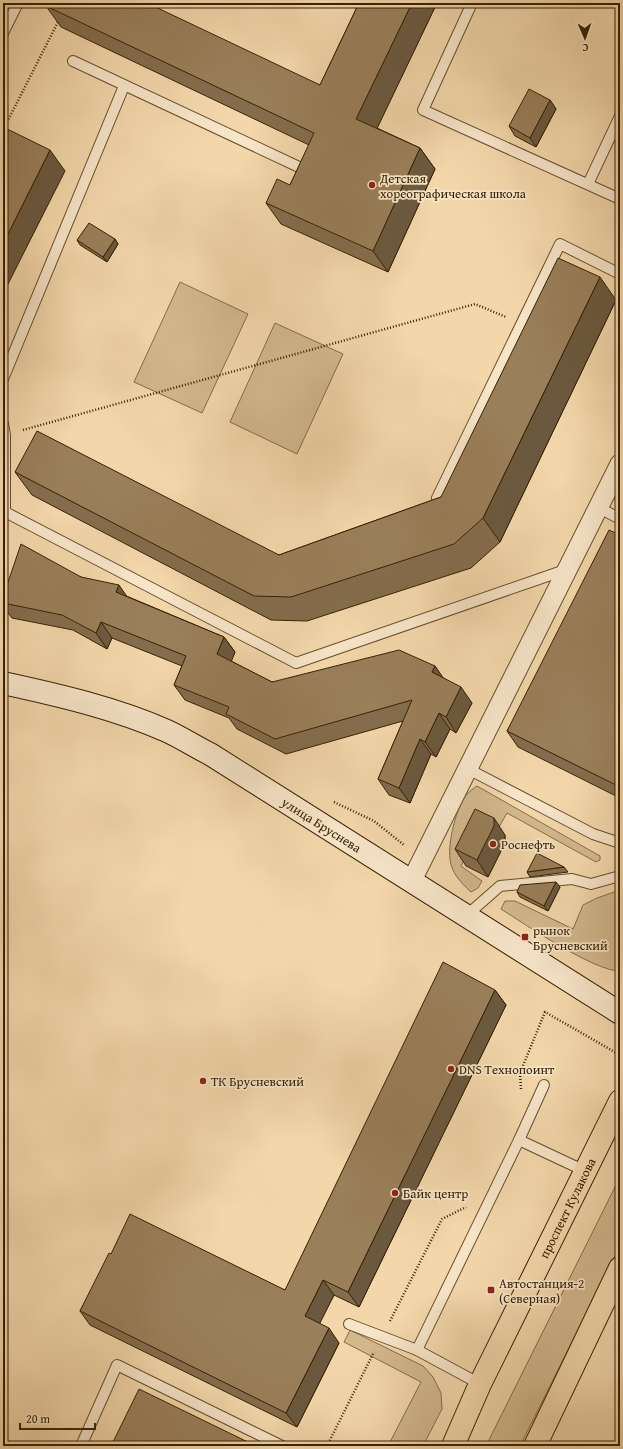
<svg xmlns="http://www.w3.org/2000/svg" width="623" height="1449" font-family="'Gentium Book Plus',serif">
<rect width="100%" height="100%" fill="#f3d7ab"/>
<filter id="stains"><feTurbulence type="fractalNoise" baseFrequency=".005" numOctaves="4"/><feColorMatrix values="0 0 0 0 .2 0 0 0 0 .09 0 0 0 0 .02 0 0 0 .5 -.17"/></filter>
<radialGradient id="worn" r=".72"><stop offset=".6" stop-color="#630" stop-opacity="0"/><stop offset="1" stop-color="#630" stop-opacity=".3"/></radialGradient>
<g fill="#d3b88e" stroke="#866c48">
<polygon points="180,282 248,314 202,413 134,382"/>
<polygon points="275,323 343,354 297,454 230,422"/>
<path d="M477 786 600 856V860L596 862 507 813 499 827 484 821 461 866 482 881 478 888 471 892C461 883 451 872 450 859 448 842 456 807 467 794 470 791 474 788 477 786Z"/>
<path d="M620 890V971C594 971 526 925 501 909L505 901H515L573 929 583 905 597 898Z"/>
<polygon points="620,1177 620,1246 520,1446 486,1446"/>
<polygon points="350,1330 423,1366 433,1377 441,1393 442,1409 423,1446 388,1446 421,1382 344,1342"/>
</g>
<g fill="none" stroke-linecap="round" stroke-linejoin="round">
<defs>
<g id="lane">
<polyline points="472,3 423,110 620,199"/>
<polyline points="3,33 18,3"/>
<polyline points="73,61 299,167"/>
<polyline points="588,184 620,116"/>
<polyline points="3,379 124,86"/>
<polyline points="3,424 5,435 5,512 3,515"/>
<polyline points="437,498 560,244 620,274"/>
<polyline points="598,507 620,519"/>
<polyline points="5,512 296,663 568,569"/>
<polyline points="468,769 593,834 620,843"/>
<polyline points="467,915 500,886 572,879 591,884 620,876"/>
<polyline points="519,1140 544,1085"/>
<polyline points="349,1324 417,1350 480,1384"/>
<polyline points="417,1350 519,1140 585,1171"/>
<polyline points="81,1446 117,1365 282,1446"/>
</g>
<polyline id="street" points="412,880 620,464"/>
<g id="secondary">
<path id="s1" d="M3 683C58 695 115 708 167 731 182 738 196 747 210 754L620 1013"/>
</g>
<g id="primary">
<path id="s2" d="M453 1446 480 1384 620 1101"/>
<polyline points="535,1446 620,1268"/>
</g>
</defs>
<use href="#lane" stroke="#674e2c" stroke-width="12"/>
<use href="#street" stroke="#674e2c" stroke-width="21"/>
<use href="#secondary" stroke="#382002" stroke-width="24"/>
<use href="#primary" stroke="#382002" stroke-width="24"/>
<g stroke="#382002" stroke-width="2.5" stroke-dasharray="1 2" stroke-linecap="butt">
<polyline points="3,130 59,20"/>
<polyline points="23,430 475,304 506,317"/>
<polyline points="334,802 374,821 404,845"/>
<polyline points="521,1089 520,1073 545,1012 620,1055"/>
<polyline points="390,1321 442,1219 466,1207"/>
<polyline points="327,1446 374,1352"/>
</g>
<use href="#lane" stroke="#f7e5c8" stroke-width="10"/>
<use href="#street" stroke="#f7e5c8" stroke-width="19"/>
<use href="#secondary" stroke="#f7e5c8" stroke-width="22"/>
<use href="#primary" stroke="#f3d7ab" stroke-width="22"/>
</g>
<g fill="#846d4d" stroke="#382002">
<polygon points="359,3 437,3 377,128 420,148 435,169 388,272 281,224 266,203 290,185 309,145 61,27 46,6 320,85"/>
<polygon points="550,100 556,109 536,147 515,136 509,126"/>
<polygon points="620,134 620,147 616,142"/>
<polygon points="115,239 118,244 107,262 80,245 77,240"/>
<polygon points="616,300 500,542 471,568 307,621 271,620 32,495 15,472 279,555 441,497"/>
<polygon points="620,535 620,798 518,747 507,731"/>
<polygon points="81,577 224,637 235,652 231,661 272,682 435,666 443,678 472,703 456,733 450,729 436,757 431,754 410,803 389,795 378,779 403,721 286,754 237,729 229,718 185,700 174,685 182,666 112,638 107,649 73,630 12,618 3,606 3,597"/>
<polygon points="505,835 505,843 488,877 466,866 455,849"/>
<polygon points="564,867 568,872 530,877 527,872"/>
<polygon points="560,887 548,911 520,897 517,892"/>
<polygon points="495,990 506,1005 359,1307 334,1295 319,1323 339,1343 297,1427 90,1325 80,1311 111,1254 285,1290"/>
</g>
<g fill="#6b593f" stroke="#382002">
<polygon points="412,3 437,3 371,141 356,119"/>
<polygon points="550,100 556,109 536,147 530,138"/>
<polygon points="420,148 435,169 388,272 373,251"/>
<polygon points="50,150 65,171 3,294 3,244"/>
<polygon points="115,239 118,244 107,262 103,257"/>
<polygon points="600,277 616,300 500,542 483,518"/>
<polygon points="119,585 130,601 116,592"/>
<polygon points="101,622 112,638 107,649 96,633"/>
<polygon points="224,637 235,652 228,670 217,654"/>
<polygon points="435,666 446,682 432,672"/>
<polygon points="461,687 472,703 456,733 446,717"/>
<polygon points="439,713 450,729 436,757 425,742"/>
<polygon points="420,739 431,754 410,803 399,788"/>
<polygon points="494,818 505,835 505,843 488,877 477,860"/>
<polygon points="556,882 560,887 548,911 544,906"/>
<polygon points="495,990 506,1005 359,1307 348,1292"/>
<polygon points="323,1280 334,1295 316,1331 305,1316"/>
<polygon points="329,1328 339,1343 297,1427 286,1413"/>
</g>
<g fill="#997f5a" stroke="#382002">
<polygon points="47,3 147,3 320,85 359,3 412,3 356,119 420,148 373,251 266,203 277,179 290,185 314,133 46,6"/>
<polygon points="529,89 550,100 530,138 509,126"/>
<polygon points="3,127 50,150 3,244"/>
<polygon points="620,134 620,144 616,142"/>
<polygon points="89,223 115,239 103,257 77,240"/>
<polygon points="558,258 600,277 483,518 454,544 291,597 254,596 15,472 37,431 279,555 441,497"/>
<polygon points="609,530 620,535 620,787 507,731"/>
<polygon points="21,544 81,577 119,585 116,592 224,637 217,654 272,682 399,650 435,666 432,672 461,687 446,717 439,713 425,742 420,739 399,788 378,779 412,700 275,739 226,714 229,707 174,685 186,656 101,622 96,633 62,615 3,603 3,597"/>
<polygon points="475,809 494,818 494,826 477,860 455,849"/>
<polygon points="537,853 564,867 527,872"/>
<polygon points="556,882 544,906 517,892 520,885"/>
<polygon points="443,962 495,990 348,1292 323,1280 305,1316 329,1328 286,1413 80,1311 109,1253 111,1254 130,1214 285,1290"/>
<polygon points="139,1389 256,1446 111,1446"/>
</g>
<g fill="#8f2418" stroke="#f7e5c8" stroke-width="1.5">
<circle cx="372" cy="185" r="4"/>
<circle cx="493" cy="844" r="4"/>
<rect x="521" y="933" width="8" height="8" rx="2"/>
<circle cx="451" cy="1069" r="4"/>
<circle cx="203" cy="1081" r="4"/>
<circle cx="395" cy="1193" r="4"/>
<rect x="487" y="1286" width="8" height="8" rx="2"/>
</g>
<g text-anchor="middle" stroke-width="3.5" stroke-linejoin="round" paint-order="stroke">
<g font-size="13" fill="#382002" stroke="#f7e5c8" text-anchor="start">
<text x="380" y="183">Детская<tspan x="380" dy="15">хореографическая школа</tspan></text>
<text x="501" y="849">Роснефть</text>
<text x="533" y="935">рынок<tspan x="533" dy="15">Брусневский</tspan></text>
<text x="459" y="1074">DNS Технопоинт</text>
<text x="211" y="1086">ТК Брусневский</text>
<text x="403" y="1198">Байк центр</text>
<text x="499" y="1288">Автостанция-2<tspan x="499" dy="15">(Северная)</tspan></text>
</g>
<g font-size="13" fill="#382002" stroke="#f7e5c8">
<text dy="5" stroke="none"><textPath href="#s1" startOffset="352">улица Бруснева</textPath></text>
<text dy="5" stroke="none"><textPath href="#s2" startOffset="264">проспект Кулакова</textPath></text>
</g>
</g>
<rect width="623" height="1449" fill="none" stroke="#f3d7ab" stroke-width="16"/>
<rect x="4" y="4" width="615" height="1441" fill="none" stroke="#382002" stroke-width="2"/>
<rect x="8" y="8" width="607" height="1433" fill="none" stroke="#382002"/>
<g transform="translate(585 38) rotate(178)" stroke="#f7e5c8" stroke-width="3" paint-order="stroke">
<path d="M0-3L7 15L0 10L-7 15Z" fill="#382002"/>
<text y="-6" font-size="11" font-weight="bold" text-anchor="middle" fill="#382002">С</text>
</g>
<path d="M20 1423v6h75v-6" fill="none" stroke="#382002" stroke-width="2"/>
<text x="26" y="1423" font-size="12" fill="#382002" stroke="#f7e5c8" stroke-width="3" paint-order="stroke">20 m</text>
<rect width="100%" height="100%" filter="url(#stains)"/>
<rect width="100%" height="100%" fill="url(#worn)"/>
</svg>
